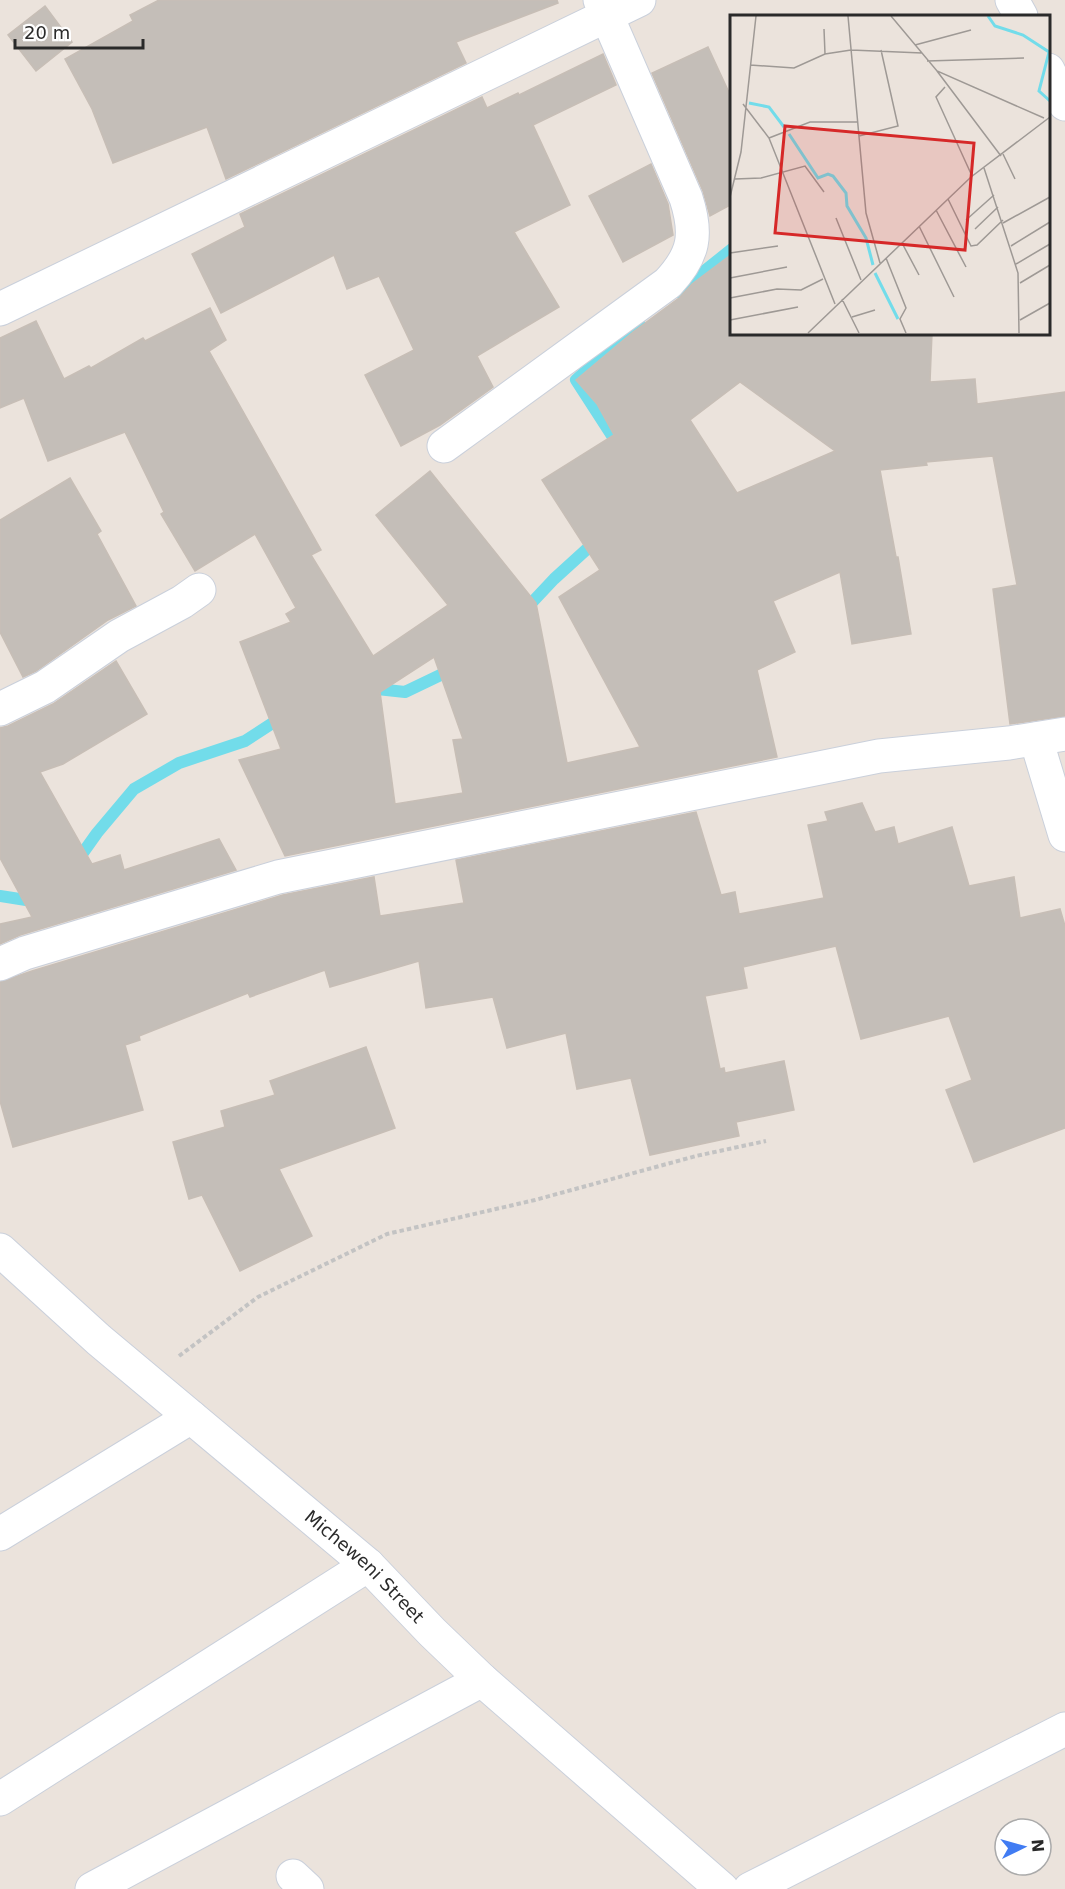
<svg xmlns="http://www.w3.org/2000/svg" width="1065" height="1889" font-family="'DejaVu Sans',sans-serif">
<rect width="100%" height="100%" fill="#ebe3dc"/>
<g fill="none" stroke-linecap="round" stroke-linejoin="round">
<g stroke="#72dcea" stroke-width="12">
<polyline points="678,292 732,249"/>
<polyline points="620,448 576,380 639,323"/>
<polyline points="523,612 554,579 598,539"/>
<polyline points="368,688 405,692 453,669"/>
<polyline points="75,864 97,833 134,789 179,763 245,741 285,715"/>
<polyline points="0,896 26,900 36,893"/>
</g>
</g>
<g fill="#c4beb8" stroke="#c7beb6" stroke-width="1.5" fill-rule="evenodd">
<polygon points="159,0 557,0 558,3 456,42 466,63 226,179 207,127 113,163 92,109 65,59 133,21 130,15"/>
<polygon points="45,6 72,42 36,71 8,35"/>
<polygon points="708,47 732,99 732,204 710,216 703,191 652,73"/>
<polygon points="603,54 616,85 533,125 570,205 514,232 559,307 477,356 493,387 440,425 401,446 365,375 414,350 379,276 347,289 334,255 221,313 192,254 245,227 240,214 482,97 487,108 518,93 519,95"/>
<polygon points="651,164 668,204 673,235 623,262 589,196"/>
<path d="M732 254V333H932L930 382 975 379 977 404 1065 392V716L1010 724 993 589 1017 585 993 456 926 462 927 465 880 470 896 557H898L911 634 852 644 840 572 773 601 795 652 757 670 777 757 285 856 239 760 281 749 240 642 291 622 286 614 296 608 255 534 195 571 161 514 164 512 125 432 48 461 24 398 0 408V338L36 321 64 379 89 366 91 368 143 338 145 341 210 308 226 340 209 351 321 550 311 555 373 656 448 605 376 515 430 471 536 603 567 763 640 747 559 597 600 570 542 480 614 435 597 404 576 380 633 332 679 298 692 284ZM740 382 835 451 737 493 690 420ZM434 657 463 739 453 740 463 793 395 804 380 692Z"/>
<polygon points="70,478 101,531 97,534 136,606 108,620 36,671 23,677 0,632 0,520"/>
<polygon points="116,661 147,714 63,764 40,772 92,864 120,855 124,870 219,839 236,870 20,935 0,944 0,924 32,917 0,858 0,728 8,726 53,704"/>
<polygon points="862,803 875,832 894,827 898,844 952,827 969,886 1014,877 1020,918 1060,909 1065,926 1065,1128 974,1162 946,1090 972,1080 949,1016 861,1039 836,946 743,967 747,988 705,996 720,1069 724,1068 725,1073 784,1061 794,1110 736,1122 739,1136 650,1155 631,1078 577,1089 566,1033 507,1048 493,997 426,1008 419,961 330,987 325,970 250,997 248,993 139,1036 140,1040 125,1045 143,1110 13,1147 0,1101 0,982 32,971 283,895 374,877 380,916 464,903 456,860 696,812 721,895 735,892 739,914 824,898 808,825 828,821 825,812"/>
<polygon points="366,1047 395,1128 279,1169 312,1236 240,1271 202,1195 189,1199 173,1142 225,1127 221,1111 275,1095 270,1081"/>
</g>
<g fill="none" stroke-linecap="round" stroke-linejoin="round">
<defs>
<g id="street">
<polyline points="1012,0 1021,16"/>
<polyline points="1048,70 1065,104"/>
<polyline points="0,309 639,0"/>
<path d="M444 446 668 283C694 255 698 235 686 198L600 0"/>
<polyline points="0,709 45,687 119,636 182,602 199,590"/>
<polyline points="1036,739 1065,835"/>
<polyline points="0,964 25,953 278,877 879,756 1009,743 1065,734"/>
<path id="s1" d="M0 1250 99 1340 368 1565 432 1632 482 1680 722 1889"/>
<polyline points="0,1534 191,1417"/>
<polyline points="0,1799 368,1565"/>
<polyline points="293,1876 307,1889"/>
<polyline points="92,1889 482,1680"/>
<polyline points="750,1889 1065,1729"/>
</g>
</defs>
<use href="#street" stroke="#cad0db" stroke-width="35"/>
<polyline stroke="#c3c3c3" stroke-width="4" stroke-dasharray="4.5 3" stroke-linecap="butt" points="179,1356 258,1297 387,1234 535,1200 696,1156 766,1141"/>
<use href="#street" stroke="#fff" stroke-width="33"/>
</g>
<g text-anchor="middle" stroke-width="4.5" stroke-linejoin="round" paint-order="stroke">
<g font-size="18" fill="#2a2a2a" stroke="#fff">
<text dy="6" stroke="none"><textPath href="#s1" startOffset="483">Micheweni Street</textPath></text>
</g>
</g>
<g transform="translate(730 15)">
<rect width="320" height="320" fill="#ebe3dc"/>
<path fill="none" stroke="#72dcea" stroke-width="3" d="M258 1 265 11 293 20 319 37 309 76 320 86M19 88 39 92 54 112M59 119 88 163 98 159 103 161 116 178 117 191 136 223 143 250M145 258 168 304"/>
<path fill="none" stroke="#9e9995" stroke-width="1.5" d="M118 1 136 198 150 248M161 1 207 56 314 103M94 14 95 39M185 30 241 15M197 46 294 43M20 50 64 53 95 39 121 35 192 38M207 56 271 141M215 72 206 82 242 161M13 89 39 123 105 289M129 121 168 111 151 35M39 123 80 107H128M273 139 285 164M254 153 288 258 289 318M5 164 31 163 75 151 94 177M0 182 11 137 26 1M218 184 241 231 247 230 273 205M206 195 236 252M106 203 131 265M236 205 264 180M273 208 320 182M189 211 224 282M245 214 268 192M172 228 189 260M281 231 320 207M0 238 48 231M156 243 176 293 170 304 176 318M286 249 320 229M0 263 57 252M290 268 320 250M0 283 47 274 71 275 93 264M112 284 129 318M122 302 145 295M0 305 68 292M290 305 320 288M78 318 241 162 320 102"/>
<path fill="#d62828" fill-opacity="0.15" stroke="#d62828" stroke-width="3" d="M55 111 244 128 235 235 45 218Z"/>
<rect width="320" height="320" fill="none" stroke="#2a2a2a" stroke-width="3"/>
</g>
<g transform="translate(1023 1847) rotate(85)"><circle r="28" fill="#ffffff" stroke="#aaaaaa" stroke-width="1.5"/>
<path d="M0-4.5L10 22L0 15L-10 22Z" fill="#417cf3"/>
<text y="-9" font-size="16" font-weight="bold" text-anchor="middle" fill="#2a2a2a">N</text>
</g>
<path d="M15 39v9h128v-9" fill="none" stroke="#2a2a2a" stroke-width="3"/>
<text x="24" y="39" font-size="18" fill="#2a2a2a" stroke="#ffffff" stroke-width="4.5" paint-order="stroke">20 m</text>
</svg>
